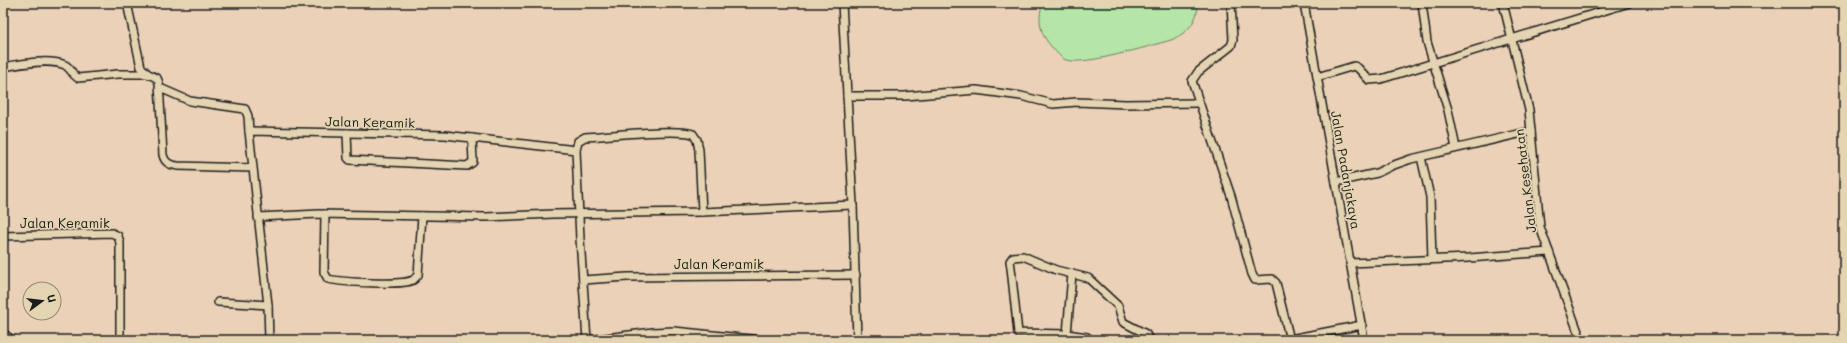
<svg xmlns="http://www.w3.org/2000/svg" width="1847" height="343" font-family="Mali,sans-serif">
<rect width="100%" height="100%" fill="#ebd1b7"/>
<filter id="ink" filterUnits="userSpaceOnUse"><feTurbulence type="fractalNoise" baseFrequency=".025" numOctaves="2"/><feDisplacementMap in="SourceGraphic" scale="8" xChannelSelector="R" yChannelSelector="G"/><feConvolveMatrix kernelMatrix="1 2 1 2 8 2 1 2 1" color-interpolation-filters="sRGB"/></filter>
<g filter="url(#ink)">
<path fill="#b5e6a7" stroke="#688162" d="M1043 3H1198C1198 22 1187 33 1171 40 1149 46 1085 66 1066 60 1060 58 1051 46 1047 41 1039 30 1038 15 1043 3Z"/>
<g fill="none" stroke-linecap="round" stroke-linejoin="round">
<defs>
<g id="minor">
<path d="M127 3 141 67 148 74 157 78 159 83 163 155C165 163 170 165 178 166L252 168"/>
<polyline points="842,3 853,205 857,340"/>
<polyline points="1231,3 1233,40 1231,46 1198,72 1192,81 1231,196 1252,274 1255,280 1272,279 1276,283 1290,340"/>
<polyline points="1304,3 1364,340"/>
<polyline points="1422,3 1427,42 1448,110 1456,148"/>
<polyline points="1503,3 1529,110 1540,227 1581,340"/>
<path d="M3 67C19 64 50 58 65 65 71 68 72 75 78 78L118 74H148"/>
<polyline points="1317,77 1354,66 1358,68 1369,80 1381,79 1629,3"/>
<polyline points="160,88 190,101 245,109 248,116 249,131"/>
<polyline points="847,96 905,96 976,90 1021,96 1053,104 1077,102 1126,104 1198,103"/>
<polyline points="347,133 348,158 350,160 467,166 473,162 472,138"/>
<path d="M576 150 578 141 585 137C607 136 676 128 693 134L697 140 699 150 702 212"/>
<polyline points="1421,157 1430,197 1432,259"/>
<polyline points="1336,182 1377,173 1391,166 1411,159 1531,131"/>
<path d="M325 214 324 272 328 279C341 282 402 286 413 280 415 279 416 277 418 275L422 216"/>
<polyline points="258,217 319,214 486,217 553,214 702,212 853,205"/>
<polyline points="3,236 112,233 118,236 120,243 120,340"/>
<polyline points="1350,263 1469,258 1549,252"/>
<polyline points="1072,274 1067,334 1087,337 1091,340"/>
<polyline points="583,280 627,277 856,275"/>
<polyline points="218,302 268,305"/>
<polyline points="3,333 12,340"/>
<polyline points="1067,334 1018,333 1011,268 1010,261 1013,257 1023,256 1056,270 1088,278 1118,306 1123,322 1146,334 1149,340"/>
<polyline points="1290,339 1362,325"/>
<polyline points="269,340 268,305 249,131 445,135 576,150 580,239 587,340"/>
<polyline points="590,340 653,332 674,331 761,340"/>
<polyline points="653,340 653,332"/>
</g>
</defs>
<use href="#minor" stroke="#1c1c1c" stroke-width="10"/>
<use href="#minor" stroke="#e5d4b1" stroke-width="7"/>
</g>
</g>
<g text-anchor="middle" stroke-width="3.5" stroke-linejoin="round" paint-order="stroke">
<g font-size="13" fill="#1c1c1c" stroke="#e5d4b1">
<text transform="translate(370 122) rotate(1)" y="5">Jalan Keramik</text>
<text transform="translate(1346 170) rotate(80)" y="5">Jalan Padanjakaya</text>
<text transform="translate(1525 181) rotate(-97)" y="5">Jalan Kesehatan</text>
<text x="65" y="228">Jalan Keramik</text>
<text x="719" y="269">Jalan Keramik</text>
</g>
</g>
<rect width="1847" height="343" fill="none" stroke="#e5d4b1" stroke-width="16"/>
<rect x="8" y="8" width="1831" height="327" fill="none" stroke="#1c1c1c" stroke-width="1.5" filter="url(#ink)"/>
<g transform="translate(42 301) rotate(75)"><circle r="19" fill="#e5d4b1" stroke="#958a75"/>
<path d="M0-3L7 15L0 10L-7 15Z" fill="#1c1c1c"/>
<text y="-6" font-size="11" font-weight="bold" text-anchor="middle" fill="#1c1c1c">U</text>
</g>
</svg>
